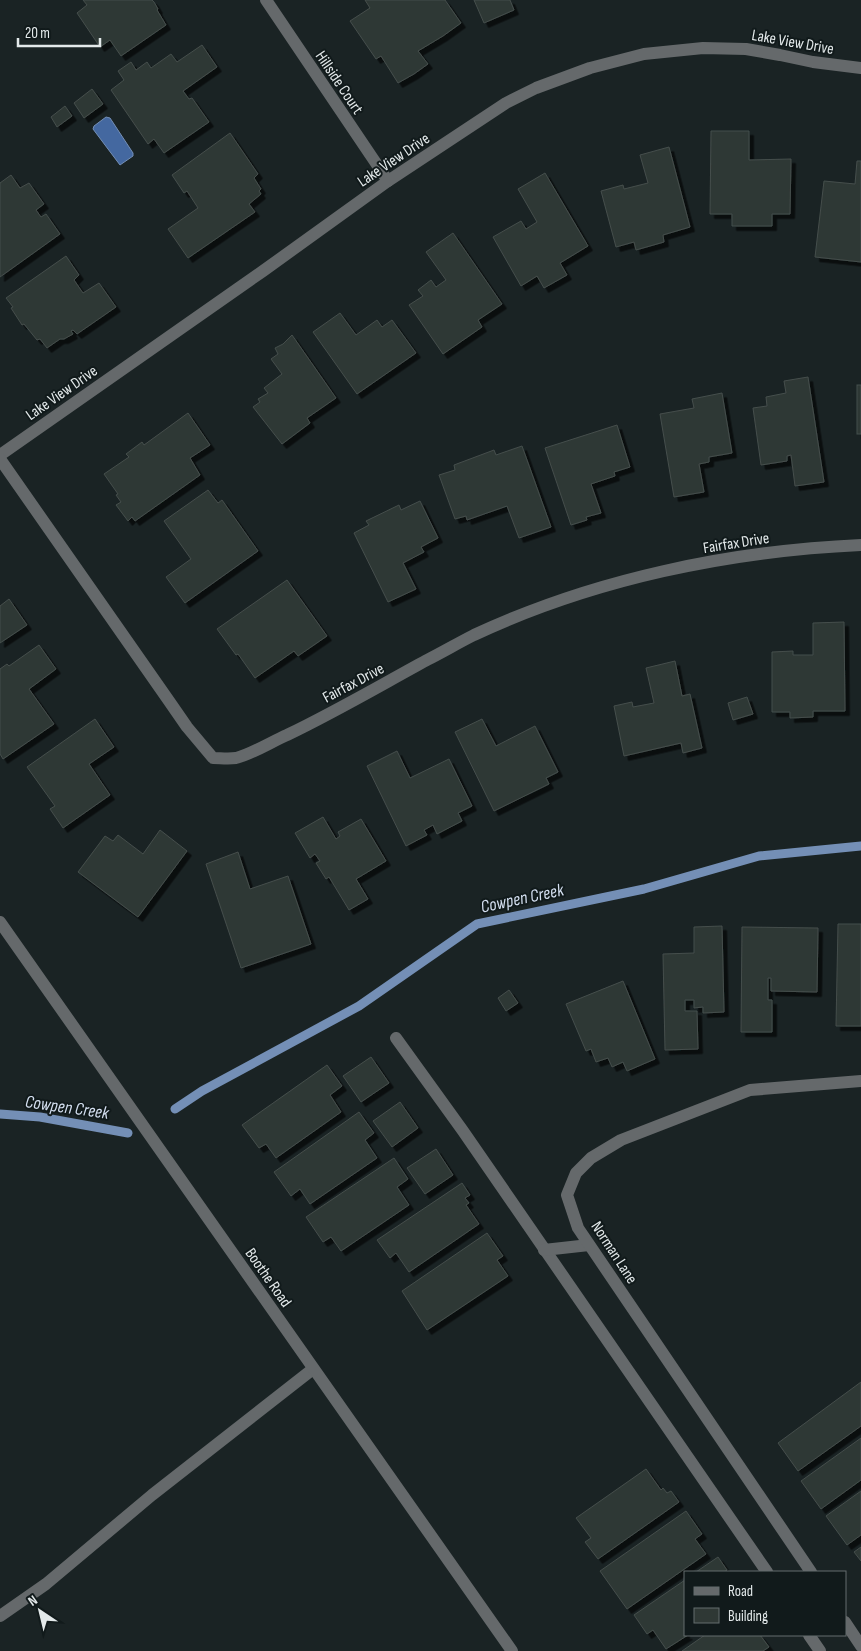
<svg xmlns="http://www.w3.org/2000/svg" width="861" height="1651" font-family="'Sofia Sans Condensed',sans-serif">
<defs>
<filter id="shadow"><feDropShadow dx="4.5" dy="4.5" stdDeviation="0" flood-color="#0009"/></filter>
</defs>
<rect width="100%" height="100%" fill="#1a2324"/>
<polygon fill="#4468a0" stroke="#748fb6" points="106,117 110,118 133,153 133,156 120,165 93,129 94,126"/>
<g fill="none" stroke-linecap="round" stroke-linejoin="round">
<g stroke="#748fb6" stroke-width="9">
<polyline points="175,1109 202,1091 359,1006 477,924 644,889 759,856 861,846"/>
<polyline points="0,1114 40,1117 128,1133"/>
</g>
</g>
<g fill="#2f3835" stroke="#454e4c" filter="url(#shadow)">
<polygon points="83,0 152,0 154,2 158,9 157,10 166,25 121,56 110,40 100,47 77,13 87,5"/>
<polygon points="365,0 445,0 461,23 443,36 418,51 428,64 414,74 398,83 381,56 376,59 350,21 370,8"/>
<polygon points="474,0 510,0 514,10 484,23"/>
<polygon points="202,45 217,67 183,91 189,99 192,98 209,122 164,153 154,139 148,144 111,90 124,80 118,71 131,62 136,70 147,62 151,68 171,54 177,62"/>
<polygon points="92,89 103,104 84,118 74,103"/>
<polygon points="65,106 72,116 57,127 51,117"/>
<polygon points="711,131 749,131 749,160 791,159 790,214 772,214 772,226 732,226 732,214 710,214"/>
<polygon points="230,133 258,174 254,178 261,189 259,191 261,194 249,204 255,212 188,258 168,229 198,208 187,191 184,193 172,175"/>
<polygon points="669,147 690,227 663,235 664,242 636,250 634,242 616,247 601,191 623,185 624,189 648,183 640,155"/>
<polygon points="857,161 861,161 861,262 815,257 824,181 855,184"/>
<polygon points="545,173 588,246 560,263 567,275 544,288 537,276 521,286 493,237 521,221 526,229 537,222 518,189"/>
<polygon points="11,175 20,188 29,183 44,204 36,210 41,217 46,214 60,234 0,277 0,183"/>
<polygon points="453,233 502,304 478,320 482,327 443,354 409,305 423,296 418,290 431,280 436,287 446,280 426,252"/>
<polygon points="66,256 79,275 74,280 83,293 99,283 116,307 77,334 73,330 71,331 73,334 64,339 60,339 47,348 40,339 37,340 24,324 22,325 11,308 13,307 6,298"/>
<polygon points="340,313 356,335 377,320 382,327 392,320 416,353 357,394 313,332"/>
<polygon points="292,335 336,398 307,418 310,423 282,444 253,407 260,402 258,399 268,393 264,388 282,374 271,359 278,354 275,348 283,344"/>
<polygon points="808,377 824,482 795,486 791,455 787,456 787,461 761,465 753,408 767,406 766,397 786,393 784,381"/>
<rect x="857" y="385" width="4" height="49"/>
<polygon points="722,393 732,453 709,457 709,462 699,464 704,492 674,497 660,414 694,408 692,399"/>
<polygon points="188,413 210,445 190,458 200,475 135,521 132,517 128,521 116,505 121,502 116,495 118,494 104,474 129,457 126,454 142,442 144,445"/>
<polygon points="617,425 630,467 614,472 615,476 591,484 601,513 586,517 587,520 571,525 545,448"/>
<polygon points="522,446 551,527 519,538 507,506 467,520 466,516 455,519 439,475 455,470 454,465 494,450 496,455"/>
<polygon points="208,490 218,503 222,500 258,551 185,603 166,577 191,559 164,521"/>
<polygon points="420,501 438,538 421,547 424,552 403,563 416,589 388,602 354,533 369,525 366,521 399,505 401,510"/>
<polygon points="287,580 327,636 298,656 294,651 255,678 238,654 236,655 217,629"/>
<polygon points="9,599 27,625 0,643 0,606"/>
<polygon points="844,622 845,711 813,711 813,717 790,718 790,712 772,712 772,652 793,651 793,655 813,655 813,623"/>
<polygon points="39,645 56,669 29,689 54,724 3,759 0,754 0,669 7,664 9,666"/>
<polygon points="675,661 682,696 690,694 702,748 683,753 681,743 624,756 614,706 632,702 633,707 654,703 646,668"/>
<polygon points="747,697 753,714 733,720 728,703"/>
<polygon points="95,719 114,747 89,764 110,795 63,828 50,809 55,806 27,767"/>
<polygon points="482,719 496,746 535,726 558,772 546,778 549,784 494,811 455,732"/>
<polygon points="397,751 410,778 449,759 472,806 458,813 462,821 437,834 433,825 424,830 427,835 406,846 367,766"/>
<polygon points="323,817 336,839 340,836 338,832 361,819 386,861 356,879 368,899 349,910 329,877 326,879 316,863 320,861 315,854 310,858 295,833"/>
<polygon points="160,830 187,851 138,917 78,872 105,836 113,841 118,835 143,854"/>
<polygon points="238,852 250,889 288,876 311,944 241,968 206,864"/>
<polygon points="838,924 861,924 861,1026 836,1026"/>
<polygon points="722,926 724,1012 703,1013 703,1007 694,1008 694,1000 685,1000 685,1011 697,1011 698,1049 665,1050 663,954 694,953 694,927"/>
<polygon points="742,927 818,928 817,992 771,991 771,978 768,978 768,1000 772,1000 772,1032 741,1032"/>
<polygon points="623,981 655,1059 627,1071 623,1062 612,1067 608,1058 596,1062 591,1049 586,1051 566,1004"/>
<polygon points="509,990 518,1003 506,1011 498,998"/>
<polygon points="371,1057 389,1083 361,1102 343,1076"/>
<polygon points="327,1065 342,1086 330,1095 341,1112 276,1158 266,1144 259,1148 242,1125"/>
<polygon points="400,1102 418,1128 392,1147 373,1121"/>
<polygon points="359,1112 374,1133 365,1140 377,1158 310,1204 300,1189 291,1196 274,1172"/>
<polygon points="436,1149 453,1175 425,1194 407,1168"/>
<polygon points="394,1158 408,1179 397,1187 409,1205 341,1251 331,1237 323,1242 306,1217"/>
<polygon points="462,1183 470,1195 465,1198 469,1203 466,1205 479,1224 409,1272 396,1253 390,1258 377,1240"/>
<polygon points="487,1233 503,1256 497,1260 508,1276 427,1330 402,1291"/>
<polygon points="861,1382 861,1426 798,1471 778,1443"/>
<polygon points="861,1438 861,1480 821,1509 801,1481"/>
<polygon points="646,1469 661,1490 663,1488 667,1493 671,1491 679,1502 598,1559 585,1542 591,1538 576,1518"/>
<polygon points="861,1491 861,1535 847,1545 826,1516"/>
<polygon points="686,1511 702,1534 695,1539 706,1554 627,1609 600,1571"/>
<polygon points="861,1547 861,1561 854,1552"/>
<polygon points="718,1557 727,1570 724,1572 696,1572"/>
<polygon points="685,1580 685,1635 688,1635 666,1649 653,1630 647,1634 634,1615"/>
<polygon points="705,1635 760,1635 769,1647 763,1651 682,1651"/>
</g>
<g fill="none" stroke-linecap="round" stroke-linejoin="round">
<g stroke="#65696b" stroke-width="12">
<polyline points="396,1038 463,1131 767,1572"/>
<polyline points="544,1250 589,1245"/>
<polyline points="0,1616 46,1584 152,1495 313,1369"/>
<polyline points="809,1635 820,1651"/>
</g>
<g stroke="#65696b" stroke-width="12">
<polyline points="266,0 388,181"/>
<polyline points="0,455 263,271 388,181 506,103 536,88 590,68 644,54 703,48 746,49 780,55 813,62 861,68"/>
<path d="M0 459 169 701 187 727 213 758C220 758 228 759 236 758 250 755 273 741 287 735 335 712 381 685 427 660 443 652 458 643 474 635 594 579 729 551 861 545"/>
<polyline points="0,922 512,1651"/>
<polyline points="811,1572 578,1228 567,1195 576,1173 591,1158 621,1140 750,1090 861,1081"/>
<polyline points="845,1622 861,1646"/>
</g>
</g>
<g text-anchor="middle" stroke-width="4" stroke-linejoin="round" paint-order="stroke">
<g font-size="16" fill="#e3e9ea" stroke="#111a1b">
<text transform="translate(793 41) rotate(10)" y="6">Lake View Drive</text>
<text transform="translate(340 82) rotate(56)" y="6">Hillside Court</text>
<text transform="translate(393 159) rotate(-34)" y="6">Lake View Drive</text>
<text transform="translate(61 392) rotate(-35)" y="6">Lake View Drive</text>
<text transform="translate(736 542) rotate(-9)" y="6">Fairfax Drive</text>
<text transform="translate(353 682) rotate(-28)" y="6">Fairfax Drive</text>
<text transform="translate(615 1252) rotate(57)" y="6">Norman Lane</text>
<text transform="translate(269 1277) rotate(55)" y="6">Boothe Road</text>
</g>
<g font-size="18" font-style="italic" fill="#d4dff0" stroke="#111a1b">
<text transform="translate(522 898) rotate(-12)" y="6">Cowpen Creek</text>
<text transform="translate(67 1107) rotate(8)" y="6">Cowpen Creek</text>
</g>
</g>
<rect x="684" y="1571" width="162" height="65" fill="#111a1b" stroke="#656d6e"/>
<rect x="694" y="1587" width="25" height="8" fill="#65696b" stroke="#656d6e"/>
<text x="728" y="1596" font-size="15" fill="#e3e9ea">Road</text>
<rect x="694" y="1608" width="25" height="15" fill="#2f3835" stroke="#656d6e"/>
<text x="728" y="1621" font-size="15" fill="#e3e9ea">Building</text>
<g transform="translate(40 1611) rotate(325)" stroke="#111a1b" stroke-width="4" paint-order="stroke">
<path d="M0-4L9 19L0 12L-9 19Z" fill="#e3e9ea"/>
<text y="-8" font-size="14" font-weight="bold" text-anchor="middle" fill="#e3e9ea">N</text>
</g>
<path d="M18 38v8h82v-8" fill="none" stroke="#e3e9ea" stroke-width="2.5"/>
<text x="25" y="38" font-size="15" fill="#e3e9ea" stroke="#111a1b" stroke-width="4" paint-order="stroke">20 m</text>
</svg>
